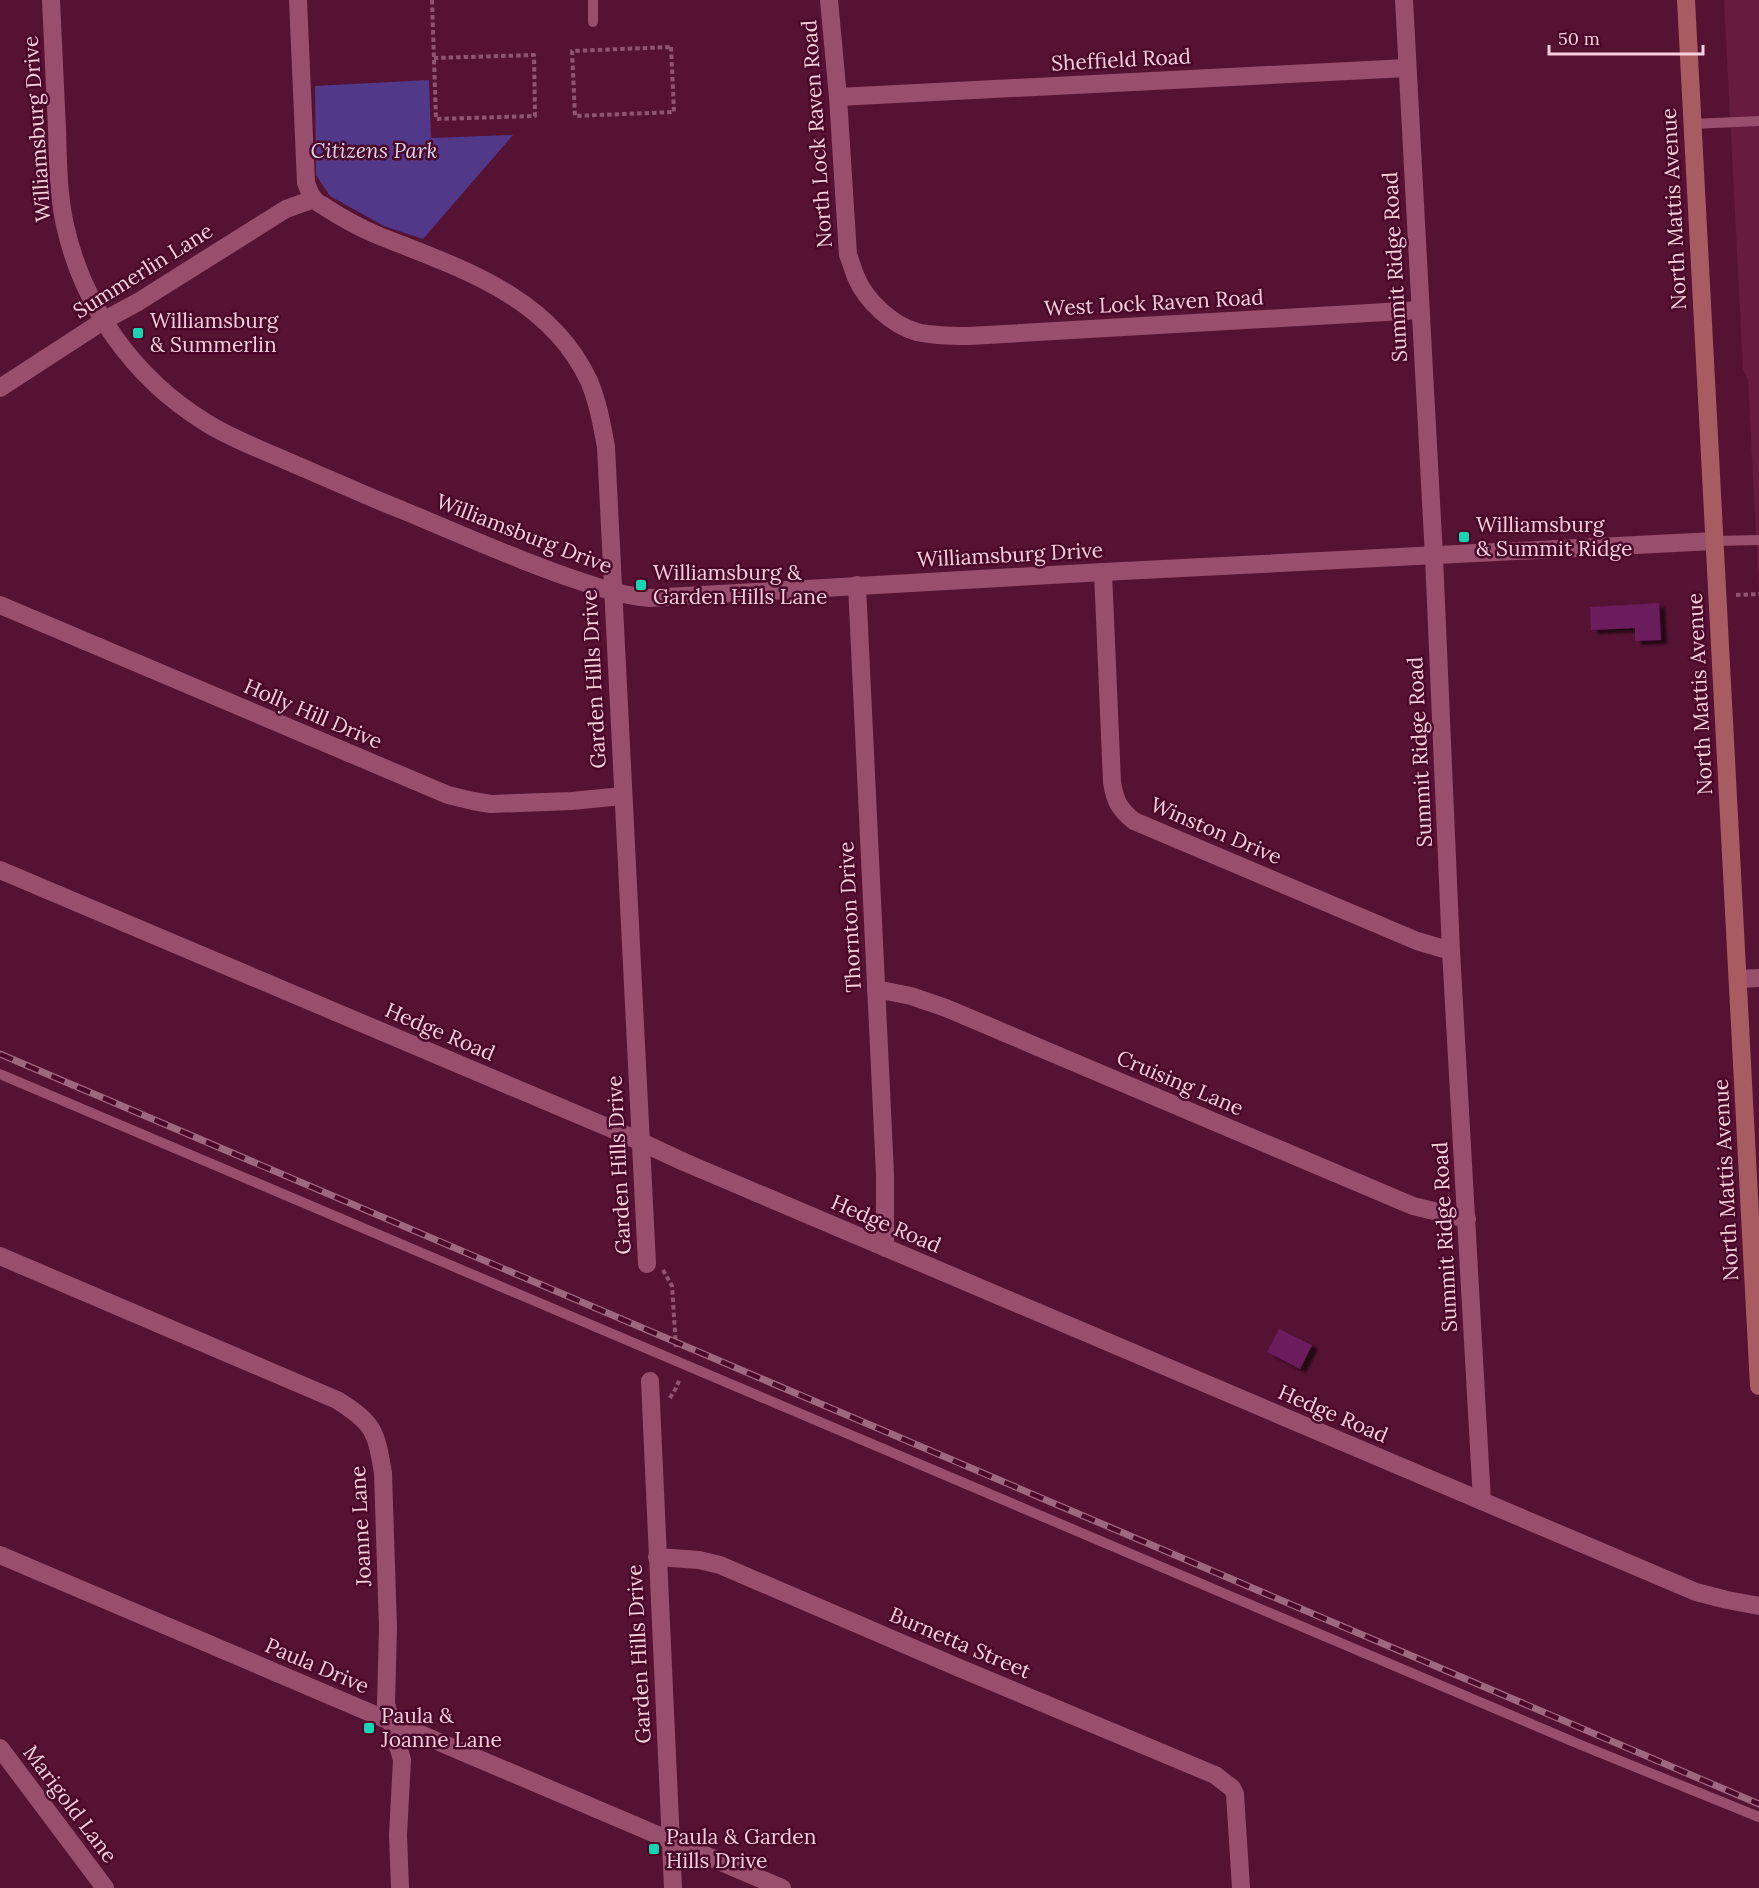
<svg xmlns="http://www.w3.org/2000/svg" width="1759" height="1888" font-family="Lora,serif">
<defs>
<filter id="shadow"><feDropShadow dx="6" dy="4" stdDeviation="1.5" flood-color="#0009"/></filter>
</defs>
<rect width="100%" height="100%" fill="#561233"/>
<polygon fill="#661b3f" points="1724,0 1759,0 1759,592 1748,380 1743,369"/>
<polygon fill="#523889" points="429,80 431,138 513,135 423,239 384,226 330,196 316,175 315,86"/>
<g fill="#6a1a5d" filter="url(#shadow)">
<polygon points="1659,603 1661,640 1635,641 1635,628 1591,630 1590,607"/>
<polygon points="1279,1329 1312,1345 1300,1369 1267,1352"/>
</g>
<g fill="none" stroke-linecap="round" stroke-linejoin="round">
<g stroke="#8f546f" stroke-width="4" stroke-dasharray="4.5 3" stroke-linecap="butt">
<polyline points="432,0 436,119 535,116 534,55 434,58"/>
<polygon points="671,47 674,112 575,116 572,51"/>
<polyline points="1736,595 1759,594"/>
<polyline points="663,1270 672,1286 676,1347"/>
<polyline points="670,1398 676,1388 680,1378"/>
</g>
<g stroke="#984f6d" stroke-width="10">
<polyline points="593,0 593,22"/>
<polyline points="1692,124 1759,121"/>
<polyline points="1714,541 1759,540"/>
<polyline points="0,1074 1581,1745 1759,1817"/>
</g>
<g stroke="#984f6d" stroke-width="18">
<path d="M51 0C53 43 55 86 57 129 58 161 58 194 65 225 83 307 134 378 205 422 233 440 266 451 296 465 332 480 366 496 402 510 455 532 508 556 562 575 591 585 618 595 649 598L1103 572 1714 541"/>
<path d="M298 0 306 183C308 187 310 195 314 199 316 202 322 205 325 207 342 218 358 227 377 235 459 268 549 295 589 381 598 402 602 425 606 447L647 1264"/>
<path d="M829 0 838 97 848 255C851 262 853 270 856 277 866 301 892 325 917 332 934 336 952 336 969 336L1420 310"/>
<polyline points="1404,0 1434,557 1451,951 1482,1501"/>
<polyline points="838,97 1407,68"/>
<polyline points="0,388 103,321 138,302 286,209 314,199"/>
<path d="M1103 572 1112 782C1115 801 1119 809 1134 821L1417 941 1451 951"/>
<polyline points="857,585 885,1174 885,1248"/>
<polyline points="0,605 448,795 473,801 491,804 572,801 622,796"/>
<polyline points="0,870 626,1135 684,1162 1696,1592 1727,1600 1759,1606"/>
<polyline points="1738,979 1759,978"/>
<polyline points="876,989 911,996 946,1008 1413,1206 1467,1219"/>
<path d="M0 1256 337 1400C374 1423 376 1431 383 1473L388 1628 386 1704 402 1760 398 1835 400 1888"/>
<polyline points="650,1381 673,1888"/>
<polyline points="657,1557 699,1560 720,1565 957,1667 1215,1775 1232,1788 1235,1794 1241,1888"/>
<polyline points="0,1748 105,1888"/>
</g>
<polyline stroke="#984f6d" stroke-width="18" points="0,1555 782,1888"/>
<polyline stroke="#a65c60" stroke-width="18" points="1686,0 1759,1386"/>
<defs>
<polyline id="rail" points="0,1054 1759,1804"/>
</defs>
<use href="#rail" stroke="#a06780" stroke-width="7"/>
<use href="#rail" stroke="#4a0529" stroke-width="4.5" stroke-dasharray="14" stroke-linecap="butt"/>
</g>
<g fill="#16d5b3" stroke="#4a0529" stroke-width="2">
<rect x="132" y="327" width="12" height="12" rx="3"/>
<rect x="1458" y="531" width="12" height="12" rx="3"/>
<rect x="635" y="579" width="12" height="12" rx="3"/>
<rect x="363" y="1722" width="12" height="12" rx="3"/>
<rect x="648" y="1843" width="12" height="12" rx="3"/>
</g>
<g text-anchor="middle" stroke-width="5" stroke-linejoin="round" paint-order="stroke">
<g font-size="21" fill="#f9cedd" stroke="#4a0529">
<text transform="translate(1121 60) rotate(-3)" y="7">Sheffield Road</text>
<text transform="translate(37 129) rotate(-94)" y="7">Williamsburg Drive</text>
<text transform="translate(817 134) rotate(-94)" y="7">North Lock Raven Road</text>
<text transform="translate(1674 209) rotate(-93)" y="7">North Mattis Avenue</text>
<text transform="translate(1395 267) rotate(-93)" y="7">Summit Ridge Road</text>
<text transform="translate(143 271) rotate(-32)" y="7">Summerlin Lane</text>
<text transform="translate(1154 303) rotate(-3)" y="7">West Lock Raven Road</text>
<text transform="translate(524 534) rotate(21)" y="7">Williamsburg Drive</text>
<text transform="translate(1010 555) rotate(-3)" y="7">Williamsburg Drive</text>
<text transform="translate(594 679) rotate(-93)" y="7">Garden Hills Drive</text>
<text transform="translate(1700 694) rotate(-93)" y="7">North Mattis Avenue</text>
<text transform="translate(313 714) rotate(23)" y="7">Holly Hill Drive</text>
<text transform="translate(1420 752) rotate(-93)" y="7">Summit Ridge Road</text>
<text transform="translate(1216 831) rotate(23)" y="7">Winston Drive</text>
<text transform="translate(850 917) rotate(-93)" y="7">Thornton Drive</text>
<text transform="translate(440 1032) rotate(23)" y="7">Hedge Road</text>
<text transform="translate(1180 1083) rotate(23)" y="7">Cruising Lane</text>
<text transform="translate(619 1165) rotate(-93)" y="7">Garden Hills Drive</text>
<text transform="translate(1726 1180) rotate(-93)" y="7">North Mattis Avenue</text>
<text transform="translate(886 1224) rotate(23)" y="7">Hedge Road</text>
<text transform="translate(1445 1237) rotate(-93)" y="7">Summit Ridge Road</text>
<text transform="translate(1333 1414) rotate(23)" y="7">Hedge Road</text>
<text transform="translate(361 1526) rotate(-93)" y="7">Joanne Lane</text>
<text transform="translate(960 1643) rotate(23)" y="7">Burnetta Street</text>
<text transform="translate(639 1654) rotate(-93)" y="7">Garden Hills Drive</text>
<text transform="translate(317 1666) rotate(23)" y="7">Paula Drive</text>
<text transform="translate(70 1804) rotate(53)" y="7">Marigold Lane</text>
</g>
<g font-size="21" font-style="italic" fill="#dad5ed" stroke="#4a0529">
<text x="374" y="158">Citizens Park</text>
</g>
<g font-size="21" fill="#f9cedd" stroke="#4a0529" text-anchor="start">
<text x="150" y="328">Williamsburg<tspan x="150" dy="24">&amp; Summerlin</tspan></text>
<text x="1476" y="532">Williamsburg<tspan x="1476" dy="24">&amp; Summit Ridge</tspan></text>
<text x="653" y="580">Williamsburg &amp;<tspan x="653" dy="24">Garden Hills Lane</tspan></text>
<text x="381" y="1723">Paula &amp;<tspan x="381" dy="24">Joanne Lane</tspan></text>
<text x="666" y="1844">Paula &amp; Garden<tspan x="666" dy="24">Hills Drive</tspan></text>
</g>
</g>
<path d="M1549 45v9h154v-9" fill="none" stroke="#f9cedd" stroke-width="3"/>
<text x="1558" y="45" font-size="18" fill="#f9cedd" stroke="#4a0529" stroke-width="4.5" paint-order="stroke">50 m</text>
</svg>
